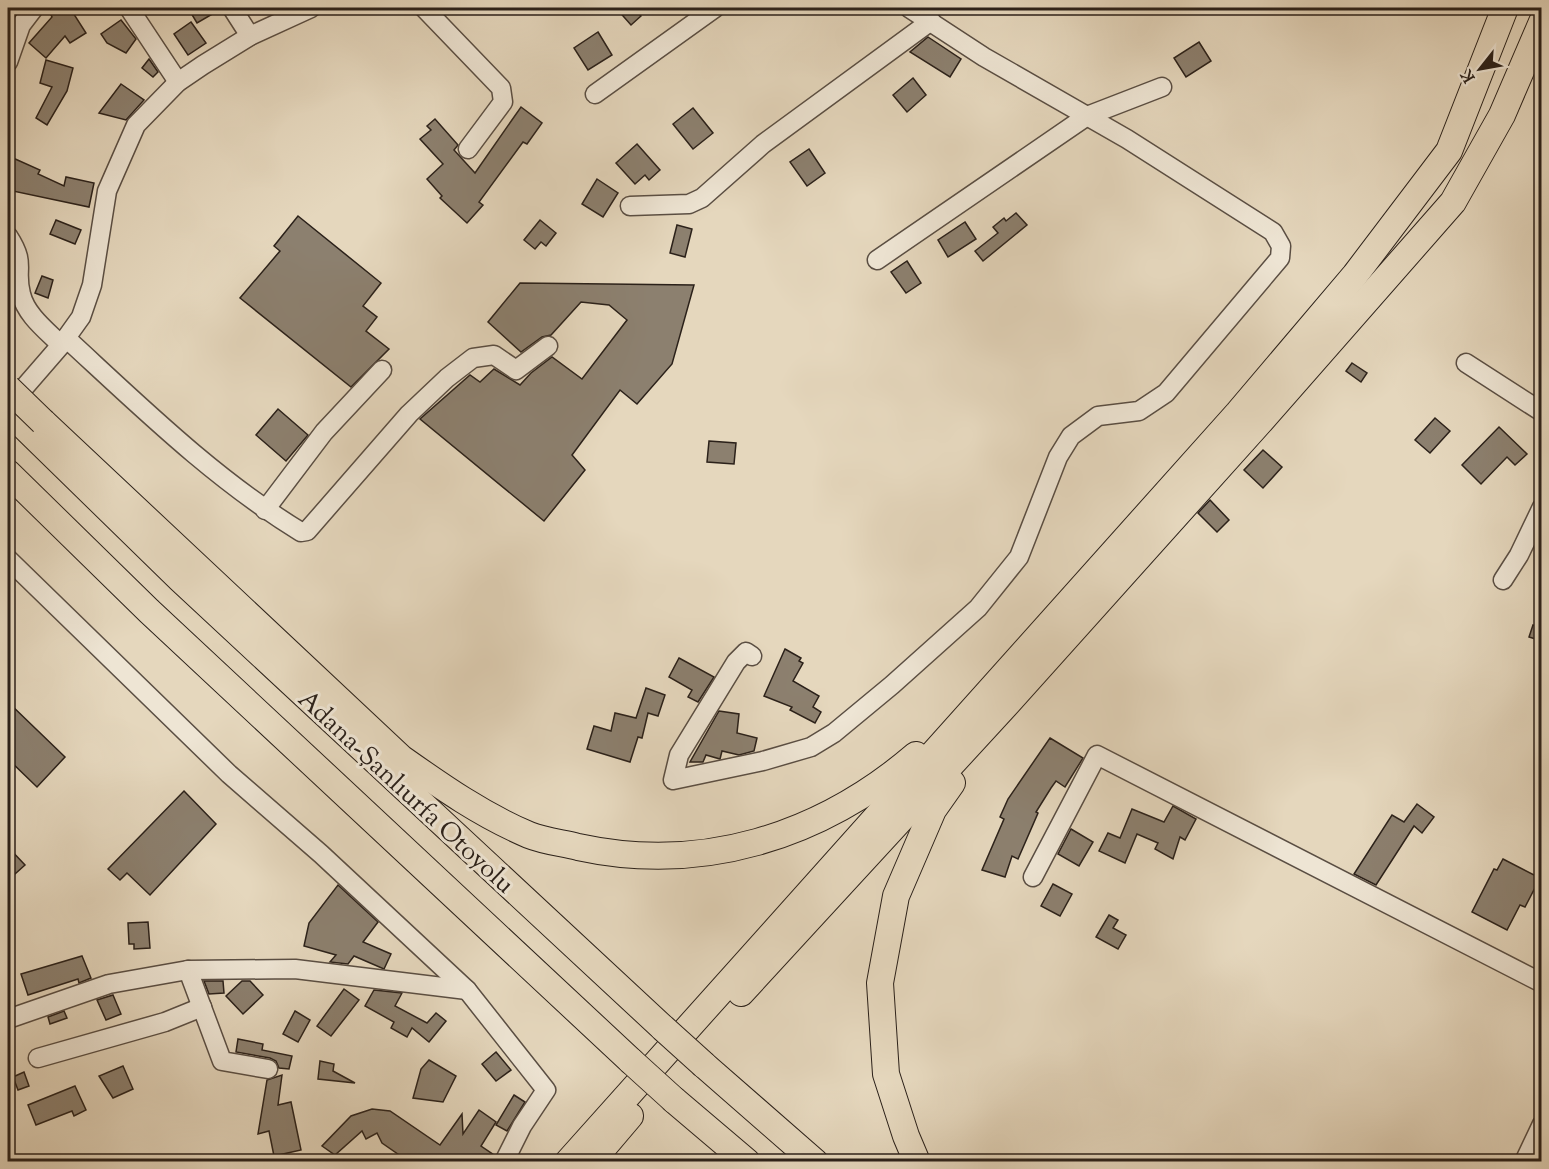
<svg xmlns="http://www.w3.org/2000/svg" width="1549" height="1169" font-family="'Sorts Mill Goudy',serif">
<rect width="100%" height="100%" fill="#e5d7bd"/>
<filter id="stains"><feTurbulence type="fractalNoise" baseFrequency=".00333" numOctaves="4"/><feColorMatrix values="0 0 0 0 .2 0 0 0 0 .09 0 0 0 0 .02 0 0 0 .5 -.17"/></filter>
<radialGradient id="worn" r=".72"><stop offset=".6" stop-color="#630" stop-opacity="0"/><stop offset="1" stop-color="#630" stop-opacity=".3"/></radialGradient>
<g fill="#8c806f" stroke="#2b211a" stroke-width="1.5">
<polygon points="62,8 70,8 86,33 70,43 65,36 46,58 29,43 52,17 51,15"/>
<polygon points="188,8 221,8 221,9 197,23"/>
<polygon points="616,8 634,8 641,16 631,25"/>
<polygon points="121,20 136,39 126,53 107,43 101,34"/>
<polygon points="191,22 206,43 188,55 174,34"/>
<polygon points="598,32 612,55 588,70 574,48"/>
<polygon points="928,37 961,59 950,77 910,52"/>
<polygon points="1199,42 1211,61 1186,77 1174,58"/>
<polygon points="149,59 158,72 153,77 142,68"/>
<polygon points="46,60 73,68 67,91 47,125 36,118 52,87 40,83"/>
<polygon points="913,78 926,95 907,112 893,95"/>
<polygon points="121,84 144,100 126,120 99,113"/>
<polygon points="521,107 542,123 527,144 523,142 479,202 483,205 467,223 440,198 442,196 427,179 443,164 420,139 431,130 427,126 435,119 458,145 454,150 475,173"/>
<polygon points="693,108 713,133 693,149 673,124"/>
<polygon points="637,144 660,170 649,180 645,175 635,184 616,163"/>
<polygon points="809,149 825,173 807,186 790,162"/>
<polygon points="13,158 40,170 38,174 64,186 66,177 94,183 89,207 8,190 8,170"/>
<polygon points="597,179 618,193 603,217 582,204"/>
<polygon points="1016,213 1027,225 983,261 975,251 998,233 993,227 1004,218 1006,221"/>
<polygon points="298,216 381,283 363,306 377,317 366,331 389,349 351,387 240,298 280,251 274,246"/>
<polygon points="56,220 81,230 75,244 50,234"/>
<polygon points="540,220 556,233 546,246 541,242 535,249 524,240"/>
<polygon points="965,222 976,239 948,257 938,240"/>
<polygon points="677,225 692,229 685,257 670,253"/>
<polygon points="907,261 921,283 906,293 891,272"/>
<polygon points="42,276 53,280 48,298 35,293"/>
<polygon points="520,283 694,285 672,364 637,404 620,390 572,455 585,470 544,521 420,419 470,375 480,382 494,369 520,385 531,373 552,357 582,379 627,320 609,305 581,302 551,335 542,337 521,352 488,322"/>
<polygon points="1352,363 1367,373 1361,382 1346,371"/>
<polygon points="278,409 308,435 286,461 256,435"/>
<polygon points="1435,418 1450,431 1430,453 1415,440"/>
<polygon points="1499,427 1527,454 1515,465 1507,457 1481,484 1462,465"/>
<polygon points="709,441 736,443 734,464 707,462"/>
<polygon points="1263,450 1282,467 1263,488 1244,470"/>
<polygon points="1210,500 1229,520 1217,532 1198,513"/>
<polygon points="1533,625 1542,628 1542,641 1529,637"/>
<polygon points="785,649 801,658 799,661 803,663 793,681 819,696 813,707 821,712 815,723 790,710 792,707 764,696"/>
<polygon points="679,658 714,677 698,702 688,697 692,690 669,677"/>
<polygon points="646,688 665,695 658,716 648,713 642,738 638,737 630,762 587,749 594,726 611,731 615,713 636,718"/>
<polygon points="8,702 65,757 37,787 8,759"/>
<polygon points="719,711 739,714 737,733 757,738 754,751 739,755 722,751 720,759 706,755 703,762 690,762"/>
<polygon points="1050,738 1083,758 1065,787 1056,781 1051,788 1036,812 1038,813 1018,859 1012,856 1005,877 982,870 1004,819 1000,817 1008,799"/>
<polygon points="184,791 216,824 150,895 127,873 120,880 108,869"/>
<polygon points="1417,804 1434,817 1422,833 1414,826 1376,885 1354,874 1392,815 1404,822"/>
<polygon points="1173,806 1196,819 1185,840 1180,837 1173,859 1155,849 1158,843 1137,834 1125,863 1099,851 1108,833 1120,838 1132,809 1164,822"/>
<polygon points="1071,829 1093,842 1079,866 1058,854"/>
<polygon points="8,847 25,865 15,874 8,866"/>
<polygon points="1503,859 1540,878 1525,907 1520,905 1507,930 1472,912 1494,869 1497,870"/>
<polygon points="1053,884 1072,894 1060,916 1041,906"/>
<polygon points="338,885 378,922 363,942 391,954 384,969 354,956 348,964 330,962 336,955 304,946 309,923"/>
<polygon points="1109,915 1118,920 1113,928 1126,935 1118,949 1096,937"/>
<polygon points="148,922 150,948 134,949 134,944 129,944 128,923"/>
<polygon points="82,956 91,978 79,983 78,979 28,995 21,974"/>
<polygon points="204,981 223,981 224,993 209,994"/>
<polygon points="242,981 250,981 263,995 243,1014 226,996"/>
<polygon points="344,989 359,1000 331,1036 317,1026"/>
<polygon points="374,990 402,993 395,1006 427,1023 436,1013 446,1021 429,1042 412,1028 407,1037 391,1028 394,1022 365,1006"/>
<polygon points="113,995 121,1014 106,1020 97,1000"/>
<polygon points="64,1011 67,1018 50,1024 48,1017"/>
<polygon points="295,1011 310,1020 298,1042 283,1034"/>
<polygon points="238,1039 263,1044 262,1050 292,1056 289,1069 279,1068 276,1061 270,1058 236,1052"/>
<polygon points="496,1052 511,1070 496,1081 482,1064"/>
<polygon points="429,1060 456,1076 443,1102 413,1098 421,1069"/>
<polygon points="320,1061 334,1064 333,1071 355,1083 318,1079"/>
<polygon points="123,1066 133,1089 113,1098 99,1076"/>
<polygon points="24,1072 29,1086 18,1090 13,1077"/>
<polygon points="282,1075 278,1105 291,1102 301,1150 274,1156 269,1131 258,1134 267,1080"/>
<polygon points="75,1086 86,1110 74,1116 72,1111 36,1125 28,1105"/>
<polygon points="514,1095 525,1102 507,1131 496,1125"/>
<polygon points="372,1109 390,1111 440,1145 462,1114 463,1134 479,1110 496,1122 481,1146 494,1155 489,1161 408,1161 382,1143 377,1133 366,1139 362,1131 335,1155 322,1146 351,1116"/>
</g>
<g fill="none" stroke-linecap="round" stroke-linejoin="round">
<defs>
<g id="minor">
<polyline points="129,8 178,82"/>
<polyline points="232,8 250,36"/>
<polyline points="424,8 501,88 503,102 468,149"/>
<polyline points="8,62 21,25 34,8"/>
<polyline points="595,94 715,8"/>
<polyline points="630,206 689,204 702,198 763,144 931,21"/>
<path d="M8 236C27 265 14 268 21 294 26 315 46 330 61 345"/>
<polyline points="877,260 1087,116 1162,87"/>
<path d="M66 338C140 406 214 479 301 532L307 531 409 414 447 378 473 358 494 355 516 370 548 346"/>
<polyline points="1466,363 1542,412"/>
<polyline points="9,405 61,345 81,317 92,285 107,191 136,125 178,82 203,65 250,36 311,8"/>
<polyline points="265,510 324,432 382,370"/>
<polyline points="8,559 229,774 321,854 467,990 546,1090 522,1126 504,1162"/>
<polyline points="1503,580 1519,555 1542,507"/>
<polyline points="752,656 746,652 736,662 679,755 673,780 763,761 811,747 834,733 892,685 978,608 1019,557 1058,457 1071,436 1098,416 1139,411 1166,393 1280,258 1281,246 1273,232 1127,139 984,57 909,8"/>
<polyline points="1033,877 1097,755 1542,983"/>
<polyline points="188,970 222,1061 268,1069"/>
<polyline points="8,1019 109,984 188,970 295,969 467,990"/>
<polyline points="38,1058 165,1022 202,1007"/>
<polyline points="1524,1162 1542,1124"/>
</g>
<g id="highway">
<polyline points="8,411 180,579 663,1028"/>
<path d="M43 422 401 758C442 787 482 815 529 835 544 841 562 843 578 847 702 874 820 837 916 755"/>
<polyline points="8,473 149,611 631,1061"/>
<polyline points="741,993 1005,706 1259,423 1453,202 1502,115 1542,22"/>
<polyline points="704,1065 815,1162"/>
<polyline points="674,1100 747,1162"/>
<polyline points="568,1162 1238,413 1355,275 1449,151 1505,8"/>
<polyline points="591,1162 630,1116"/>
<polyline points="917,1162 906,1136 886,1074 880,983 896,896 933,810 952,783"/>
</g>
</defs>
<use href="#minor" stroke="#5a4e43" stroke-width="21"/>
<use href="#highway" stroke="#2b211a" stroke-width="28"/>
<use href="#minor" stroke="#eee5d4" stroke-width="18"/>
<use href="#highway" stroke="#e5d7bd" stroke-width="26"/>
<defs>
<g id="highway-bridge">
<polyline points="8,388 43,422"/>
<polyline points="663,1028 704,1065"/>
<polyline points="631,1061 674,1100"/>
</g>
</defs>
<use href="#highway-bridge" stroke="#2b211a" stroke-width="28" stroke-linecap="butt"/>
<use href="#highway-bridge" stroke="#e5d7bd" stroke-width="26"/>
</g>
<g text-anchor="middle" stroke-width="6" stroke-linejoin="round" paint-order="stroke">
<g font-size="26" fill="#2b211a" stroke="#eee5d4">
<text transform="translate(407 791) rotate(43)" y="9">Adana-Şanlıurfa Otoyolu</text>
</g>
</g>
<rect width="1549" height="1169" fill="none" stroke="#e5d7bd" stroke-width="30"/>
<rect x="9" y="9" width="1531" height="1151" fill="none" stroke="#2b211a" stroke-width="3"/>
<rect x="15" y="15" width="1519" height="1139" fill="none" stroke="#2b211a" stroke-width="1.5"/>
<g transform="translate(1480 69) rotate(239)" stroke="#eee5d4" stroke-width="4.5" paint-order="stroke">
<path d="M0-4.5L10 22L0 15L-10 22Z" fill="#2b211a"/>
<text y="-9" font-size="16" font-weight="bold" text-anchor="middle" fill="#2b211a">K</text>
</g>
<rect width="100%" height="100%" filter="url(#stains)"/>
<rect width="100%" height="100%" fill="url(#worn)"/>
</svg>
